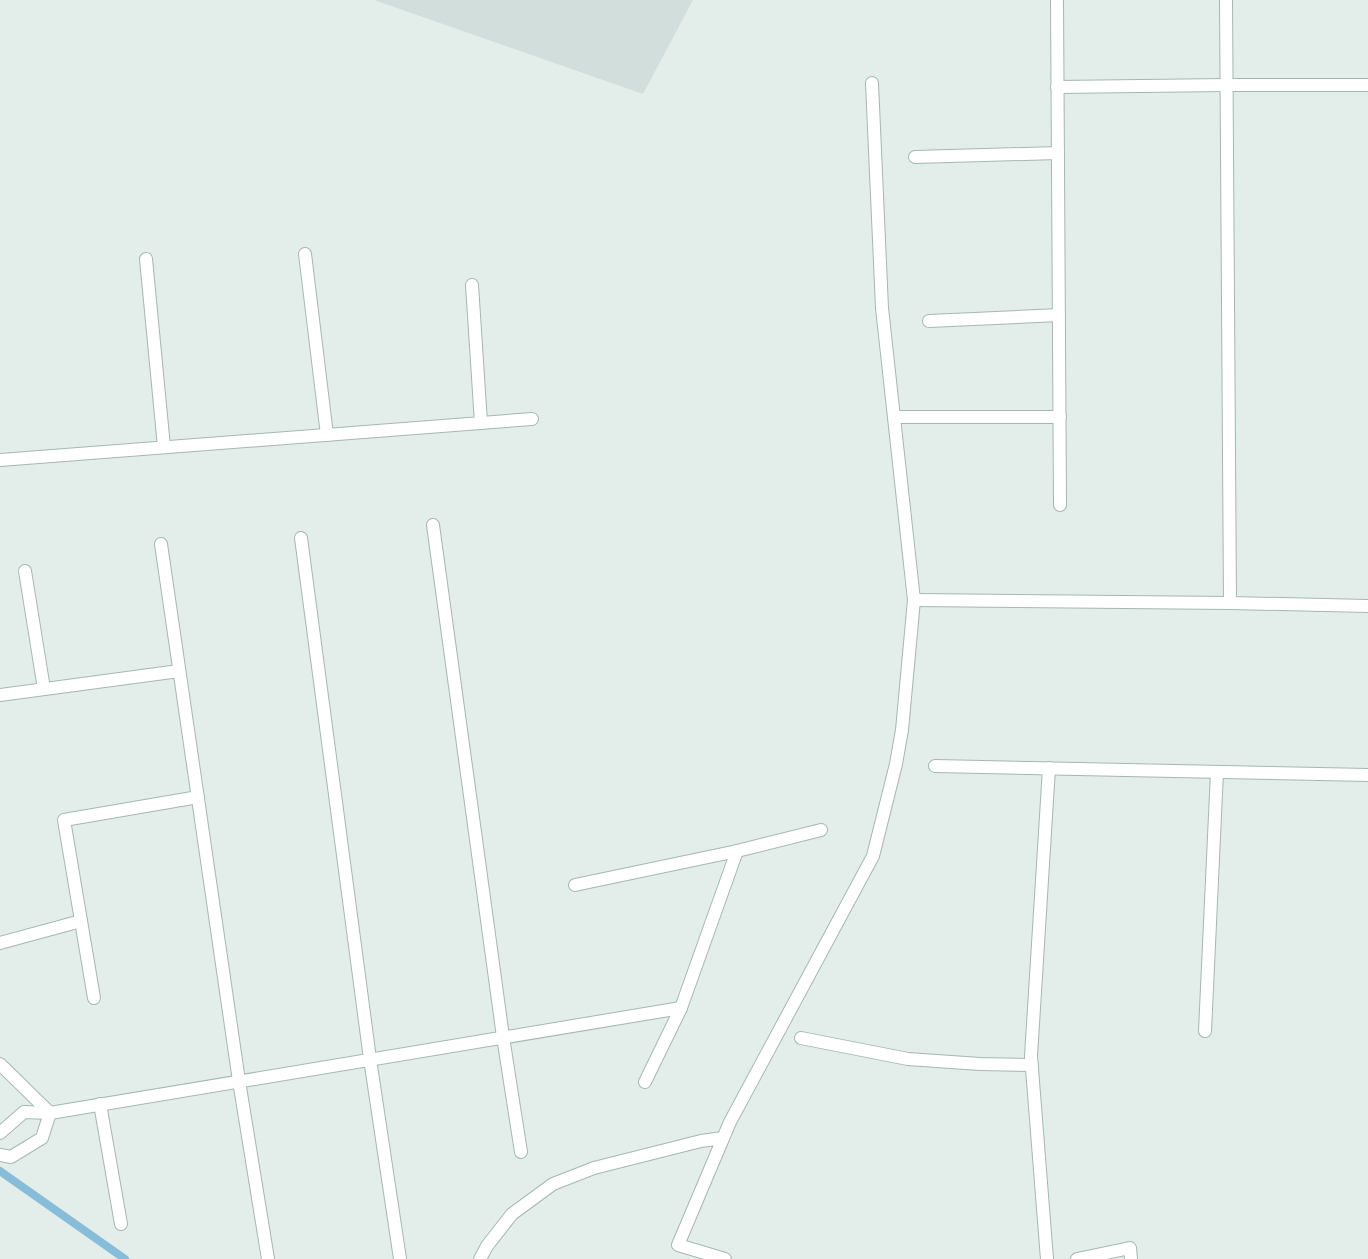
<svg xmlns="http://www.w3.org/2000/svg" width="1368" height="1259" font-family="'IBM Plex Sans',sans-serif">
<rect width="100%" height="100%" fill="#e3eeeb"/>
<polygon fill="#d1dedb" points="374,0 693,0 643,94"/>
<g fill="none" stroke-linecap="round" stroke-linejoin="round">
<polyline stroke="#87bdd8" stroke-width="8" points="0,1171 125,1259"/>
<defs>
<g id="street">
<polyline points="1057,0 1060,505"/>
<polyline points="1226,0 1230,603"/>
<polyline points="1057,87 1227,85 1368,85"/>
<polyline points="915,157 1058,153"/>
<polyline points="305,254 327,435"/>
<polyline points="146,259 164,447"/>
<polyline points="472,285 481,423"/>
<polyline points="929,321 1059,315"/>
<polyline points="894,417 1060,417"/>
<polyline points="0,460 532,419"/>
<polyline points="433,525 503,1037 521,1152"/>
<polyline points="301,538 370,1059 400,1259"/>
<polyline points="161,544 239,1081 268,1259"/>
<polyline points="25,571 44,689"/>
<polyline points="914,600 1230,603 1368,606"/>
<polyline points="0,695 179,671"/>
<polyline points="935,766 1368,775"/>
<polyline points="575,885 737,851 821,830"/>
<polyline points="0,943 81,921"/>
<polyline points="94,998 64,820 198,797"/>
<polyline points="1205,1031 1217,772"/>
<polyline points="801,1038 908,1059 980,1064 1032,1065"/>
<polyline points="0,1064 50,1113"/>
<polyline points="645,1082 681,1008 737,851"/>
<polyline points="100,1104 121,1224"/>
<polyline points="0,1133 24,1112 50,1113 681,1008"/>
<polyline points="0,1155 11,1157 42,1138 50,1113"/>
<polyline points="480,1259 487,1246 512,1214 553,1184 594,1168 701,1141 723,1138"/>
<polyline points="725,1259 678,1245 730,1122 873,856 896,764 902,730 914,600 882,308 872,83"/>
<polyline points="1047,1259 1031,1056 1049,768"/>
<polyline points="1077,1259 1130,1248 1131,1259"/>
</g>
</defs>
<use href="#street" stroke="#a5b7b4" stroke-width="14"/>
<use href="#street" stroke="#fff" stroke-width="12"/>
</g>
</svg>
